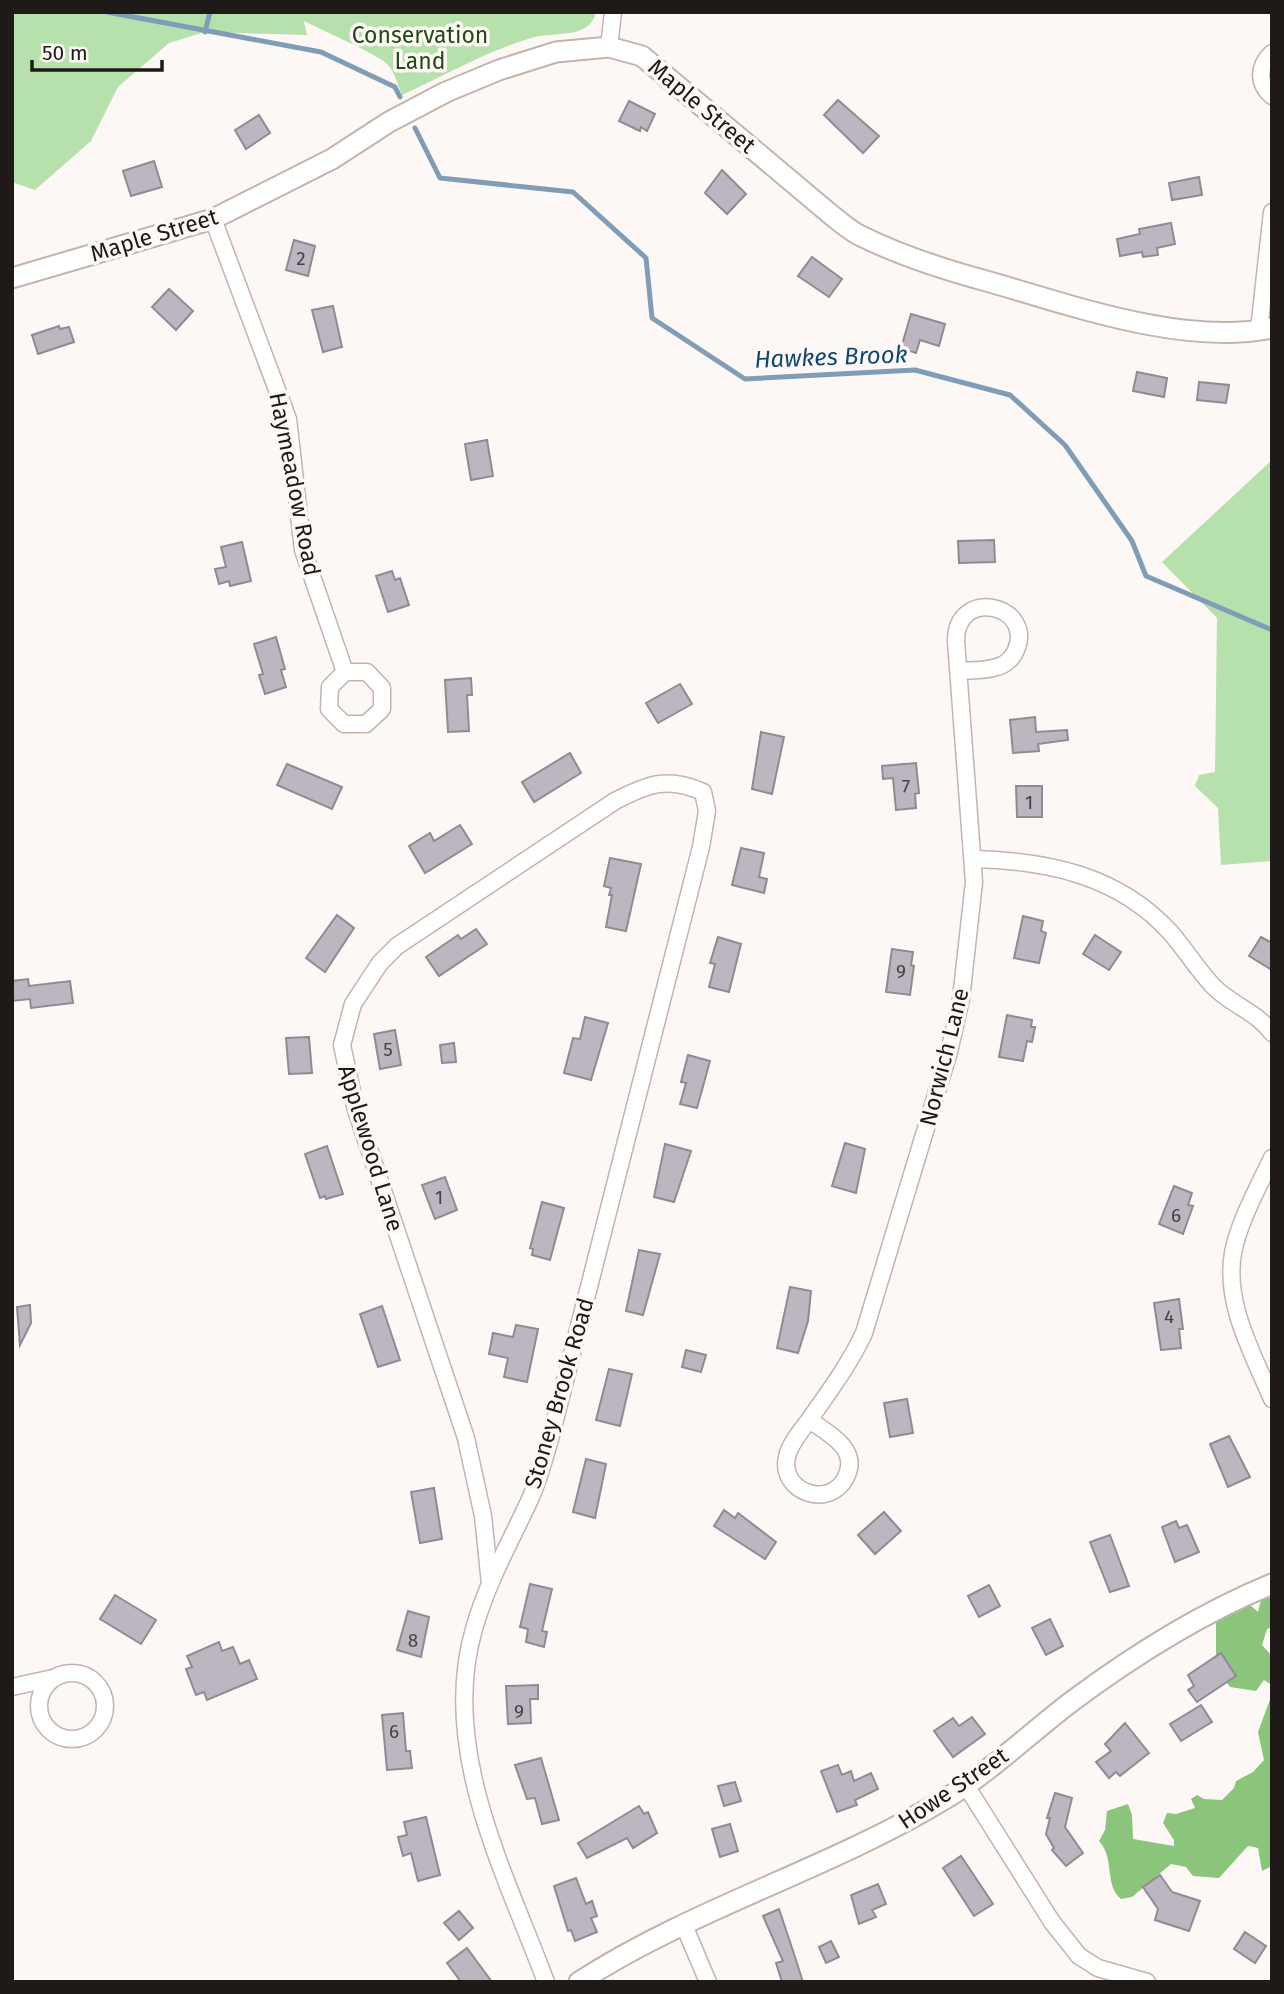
<svg xmlns="http://www.w3.org/2000/svg" width="1284" height="1994" font-family="'Fira Sans',sans-serif">
<rect width="100%" height="100%" fill="#fdf8f5"/>
<g fill="#b7e1ac">
<path d="M12 12H596C590 40 554 31 531 38 487 51 444 76 402 95 398 86 395 72 388 65 380 55 321 30 304 21L307 35 205 32 169 43 118 87 91 141 35 190 12 182Z"/>
<polygon points="1272,460 1272,861 1221,865 1218,808 1195,786 1199,775 1215,772 1217,618 1162,562"/>
</g>
<g fill="#8ac57b">
<polygon points="1272,1597 1272,1627 1267,1629 1262,1645 1272,1656 1272,1685 1264,1680 1256,1691 1230,1687 1227,1683 1236,1676 1221,1654 1216,1657 1216,1622 1247,1602 1258,1612 1261,1600"/>
<path d="M1272 1694V1866L1262 1871 1258 1848 1248 1846 1219 1878 1193 1876 1186 1867 1171 1864 1132 1897 1121 1899C1104 1885 1115 1858 1099 1841L1105 1830 1107 1811 1128 1804 1132 1815 1133 1839 1174 1846V1840L1163 1823 1167 1813 1176 1814 1195 1808 1191 1799 1197 1795 1204 1799 1222 1800 1234 1788 1236 1781 1253 1772 1264 1760 1258 1732Z"/>
</g>
<g fill="none" stroke-linecap="round" stroke-linejoin="round">
<g stroke="#809db8" stroke-width="5">
<polyline points="107,12 321,52 395,87 400,97"/>
<polyline points="205,32 210,12"/>
<polyline points="415,128 440,178 573,192 646,258 652,318 745,379 915,370 1010,395 1065,445 1132,541 1146,576 1272,630"/>
</g>
</g>
<g fill="#bdb5bf" stroke="#918993" stroke-width="2">
<polygon points="838,100 879,136 863,153 824,115"/>
<polygon points="629,101 655,114 647,131 641,127 640,131 619,121"/>
<polygon points="259,115 270,133 246,149 235,130"/>
<polygon points="154,161 162,187 131,196 123,171"/>
<polygon points="722,170 746,194 727,214 705,193"/>
<polygon points="1199,177 1202,195 1172,200 1169,183"/>
<polygon points="1171,223 1175,244 1157,248 1158,255 1143,257 1142,252 1120,256 1117,239 1140,234 1139,229"/>
<polygon points="294,240 315,246 308,276 286,270"/>
<polygon points="812,257 842,279 829,297 798,276"/>
<polygon points="169,289 193,311 176,330 152,307"/>
<polygon points="333,306 342,347 323,352 312,310"/>
<polygon points="911,314 945,324 939,346 920,340 916,353 901,348"/>
<polygon points="59,326 60,329 69,327 74,342 38,354 32,335"/>
<polygon points="1137,372 1167,378 1164,397 1133,391"/>
<polygon points="1199,382 1229,385 1226,403 1197,400"/>
<polygon points="487,440 493,476 471,480 465,444"/>
<polygon points="994,540 995,562 959,563 958,541"/>
<polygon points="242,542 251,581 230,586 229,581 219,584 215,569 226,567 221,547"/>
<polygon points="392,571 395,580 400,578 409,605 388,612 376,576"/>
<polygon points="276,637 285,669 281,670 286,687 265,694 259,675 263,674 254,644"/>
<polygon points="471,678 472,695 467,695 469,731 448,732 445,680"/>
<polygon points="680,684 692,704 658,723 646,703"/>
<polygon points="1035,717 1036,732 1067,730 1068,740 1038,744 1039,751 1013,753 1010,720"/>
<polygon points="761,732 784,737 772,794 752,789"/>
<polygon points="570,753 581,773 534,802 522,782"/>
<polygon points="916,763 919,793 915,794 916,808 896,810 893,778 883,779 882,766"/>
<polygon points="287,764 342,787 332,809 277,785"/>
<polygon points="1016,786 1042,786 1042,817 1017,817"/>
<polygon points="460,825 472,844 425,873 409,846 430,833 434,841"/>
<polygon points="741,848 764,853 759,877 767,879 764,893 732,885"/>
<polygon points="610,858 641,864 626,931 606,927 612,895 609,895 611,888 604,886"/>
<polygon points="337,915 354,928 325,972 306,958"/>
<polygon points="1023,916 1043,921 1041,931 1046,933 1039,963 1014,958"/>
<polygon points="476,929 487,944 439,976 426,957 458,935 461,939"/>
<polygon points="1095,935 1121,952 1109,970 1083,954"/>
<polygon points="718,937 741,944 729,992 709,987 715,964 710,963"/>
<polygon points="1261,937 1272,943 1272,970 1249,956"/>
<polygon points="892,949 913,952 911,965 914,966 910,995 886,992"/>
<polygon points="28,979 29,986 70,981 73,1003 31,1008 30,999 12,1001 12,981"/>
<polygon points="1007,1015 1032,1020 1031,1027 1035,1027 1032,1042 1027,1041 1023,1061 999,1057"/>
<polygon points="585,1017 608,1023 591,1080 564,1073 573,1038 580,1039"/>
<polygon points="395,1030 401,1065 380,1069 374,1034"/>
<polygon points="309,1037 312,1073 289,1074 286,1038"/>
<polygon points="454,1043 456,1062 442,1063 440,1045"/>
<polygon points="688,1055 710,1061 697,1108 680,1104 686,1083 681,1082"/>
<polygon points="845,1143 865,1149 856,1193 832,1186"/>
<polygon points="665,1144 691,1151 674,1202 654,1197"/>
<polygon points="327,1146 343,1194 326,1199 325,1196 320,1198 305,1154"/>
<polygon points="445,1177 457,1210 435,1219 422,1185"/>
<polygon points="1174,1186 1192,1193 1188,1205 1193,1206 1183,1234 1159,1224"/>
<polygon points="542,1202 564,1208 550,1260 532,1255 533,1249 530,1248"/>
<polygon points="639,1250 660,1254 643,1315 626,1311"/>
<polygon points="790,1287 811,1291 808,1321 798,1353 777,1348"/>
<polygon points="1179,1299 1183,1329 1179,1329 1181,1348 1161,1350 1154,1303"/>
<polygon points="30,1305 31,1323 20,1345 17,1307"/>
<polygon points="382,1306 400,1360 378,1367 360,1314"/>
<polygon points="516,1325 538,1329 527,1382 504,1377 508,1358 489,1354 493,1333 513,1337"/>
<polygon points="686,1350 706,1355 701,1372 682,1367"/>
<polygon points="609,1369 632,1374 620,1426 596,1420"/>
<polygon points="907,1399 913,1433 890,1437 884,1403"/>
<polygon points="1229,1436 1250,1477 1228,1487 1210,1444"/>
<polygon points="586,1459 606,1464 595,1518 573,1512"/>
<polygon points="434,1488 442,1539 420,1543 411,1492"/>
<polygon points="724,1510 735,1518 738,1513 776,1542 765,1559 714,1526"/>
<polygon points="884,1512 901,1531 875,1554 858,1535"/>
<polygon points="1176,1521 1179,1528 1187,1525 1199,1552 1175,1562 1162,1527"/>
<polygon points="1110,1535 1129,1586 1110,1592 1090,1542"/>
<polygon points="530,1584 552,1589 542,1631 547,1632 544,1647 526,1642 528,1629 520,1627"/>
<polygon points="989,1585 1000,1606 979,1617 968,1596"/>
<polygon points="115,1595 156,1620 141,1644 100,1619"/>
<polygon points="408,1611 429,1617 421,1657 397,1650"/>
<polygon points="1050,1619 1063,1646 1046,1655 1032,1628"/>
<polygon points="219,1642 222,1651 233,1647 240,1664 249,1660 257,1679 207,1700 204,1692 196,1695 186,1669 192,1667 187,1656"/>
<polygon points="1221,1653 1236,1676 1197,1702 1188,1690 1194,1686 1188,1675"/>
<polygon points="538,1685 538,1699 530,1699 531,1723 508,1724 506,1686"/>
<polygon points="1201,1705 1212,1722 1181,1741 1170,1724"/>
<polygon points="403,1713 406,1751 410,1751 412,1768 387,1770 382,1715"/>
<polygon points="972,1717 985,1734 953,1757 934,1731 953,1718 959,1726"/>
<polygon points="1125,1723 1149,1753 1120,1776 1116,1772 1109,1778 1096,1762 1111,1751 1105,1744"/>
<polygon points="541,1758 559,1820 542,1824 535,1798 527,1799 515,1765"/>
<polygon points="838,1765 842,1775 851,1771 854,1781 871,1773 878,1789 855,1800 857,1805 837,1812 821,1771"/>
<polygon points="735,1782 741,1801 724,1806 718,1786"/>
<polygon points="1055,1793 1072,1798 1065,1827 1083,1853 1066,1866 1052,1850 1054,1848 1046,1834 1050,1818 1047,1818"/>
<polygon points="639,1806 644,1814 648,1812 657,1833 633,1848 627,1838 587,1858 578,1843"/>
<polygon points="426,1817 440,1875 418,1881 411,1853 403,1856 398,1837 407,1835 404,1822"/>
<polygon points="730,1824 738,1851 720,1857 712,1829"/>
<polygon points="961,1856 993,1904 974,1916 943,1868"/>
<polygon points="1160,1875 1172,1892 1200,1901 1189,1931 1155,1920 1158,1909 1143,1887"/>
<polygon points="576,1878 586,1904 592,1901 597,1916 591,1918 597,1932 575,1941 571,1930 568,1931 554,1886"/>
<polygon points="878,1884 886,1904 872,1910 876,1917 859,1924 851,1895"/>
<polygon points="779,1909 795,1957 803,1982 782,1982 776,1963 783,1961 763,1916"/>
<polygon points="459,1911 473,1928 459,1940 444,1923"/>
<polygon points="1245,1932 1266,1946 1255,1963 1234,1949"/>
<polygon points="831,1941 839,1957 826,1963 819,1947"/>
<polygon points="467,1948 492,1982 461,1982 447,1963"/>
</g>
<g fill="none" stroke-linecap="round" stroke-linejoin="round">
<defs>
<g id="minor">
<polyline points="609,47 613,12"/>
<path d="M1272 53C1258 66 1257 83 1272 96"/>
<polyline points="213,219 288,419 303,550 345,672 330,687 329,709 344,724 366,724 382,709 382,688 367,672 345,672"/>
<polyline points="1259,330 1272,212"/>
<path d="M974 859C1047 861 1118 875 1170 932 1185 949 1197 969 1213 986 1231 1005 1256 1011 1272 1033"/>
<path d="M1272 1158C1258 1188 1239 1221 1233 1253 1224 1303 1253 1354 1272 1399"/>
<path d="M809 1420C828 1433 860 1449 846 1477 830 1510 779 1492 787 1457 790 1442 804 1428 812 1416 831 1389 850 1363 864 1333L949 1052 961 999 974 882 956 641C956 586 1035 605 1016 650 1013 658 1005 665 997 667 985 671 971 670 959 671"/>
<path d="M490 1584 483 1516 466 1438 356 1110 342 1045 353 1004 380 963 397 946 615 801C648 784 668 776 703 792L707 811 701 847 552 1432C546 1454 540 1476 531 1497 510 1543 488 1580 474 1629 439 1749 505 1872 546 1982"/>
<circle cx="72" cy="1706" r="33"/>
<polyline points="12,1687 53,1678"/>
<polyline points="965,1784 1052,1922 1079,1956 1098,1968 1147,1982"/>
<polyline points="683,1923 708,1982"/>
</g>
<g id="tertiary">
<path d="M12 278 213 219 332 159 389 122 446 92 499 70 556 52 609 47 642 56 829 213C839 221 849 230 859 235 901 256 945 270 990 282 1073 306 1185 346 1272 328"/>
<path d="M579 1982C695 1907 828 1870 945 1799 990 1772 1029 1734 1071 1702 1134 1655 1199 1614 1272 1584"/>
</g>
</defs>
<use href="#minor" stroke="#c2b5ae" stroke-width="19"/>
<use href="#tertiary" stroke="#c2b5ae" stroke-width="23"/>
<use href="#minor" stroke="#fff" stroke-width="16"/>
<use href="#tertiary" stroke="#fff" stroke-width="19"/>
</g>
<g text-anchor="middle" stroke-width="7" stroke-linejoin="round" paint-order="stroke">
<g font-size="19" fill="#464142">
<text x="301" y="265">2</text>
<text x="906" y="793">7</text>
<text x="1029" y="809">1</text>
<text x="901" y="978">9</text>
<text x="388" y="1056">5</text>
<text x="439" y="1204">1</text>
<text x="1176" y="1222">6</text>
<text x="1169" y="1323">4</text>
<text x="413" y="1647">8</text>
<text x="519" y="1718">9</text>
<text x="394" y="1738">6</text>
</g>
<g font-size="23" fill="#224917" stroke="#fdf8f5">
<text x="420" y="43">Conservation<tspan x="420" dy="26">Land</tspan></text>
</g>
<g font-size="23" fill="#1f1a18" stroke="#fdf8f5">
<text transform="translate(702 106) rotate(40)" y="8">Maple Street</text>
<text transform="translate(154 235) rotate(-17)" y="8">Maple Street</text>
<text transform="translate(295 484) rotate(79)" y="8">Haymeadow Road</text>
<text transform="translate(944 1057) rotate(-76)" y="8">Norwich Lane</text>
<text transform="translate(371 1148) rotate(73)" y="8">Applewood Lane</text>
<text transform="translate(559 1393) rotate(-74)" y="8">Stoney Brook Road</text>
<text transform="translate(953 1788) rotate(-34)" y="8">Howe Street</text>
</g>
<g font-size="24" font-style="italic" fill="#0f4871" stroke="#fdf8f5">
<text transform="translate(831 357) rotate(-2)" y="8">Hawkes Brook</text>
</g>
</g>
<rect width="1284" height="1994" fill="none" stroke="#1f1a18" stroke-width="28"/>
<path d="M32 60v10h130v-10" fill="none" stroke="#1f1a18" stroke-width="3.5"/>
<text x="42" y="60" font-size="21" fill="#1f1a18" stroke="#fdf8f5" stroke-width="5" paint-order="stroke">50 m</text>
</svg>
